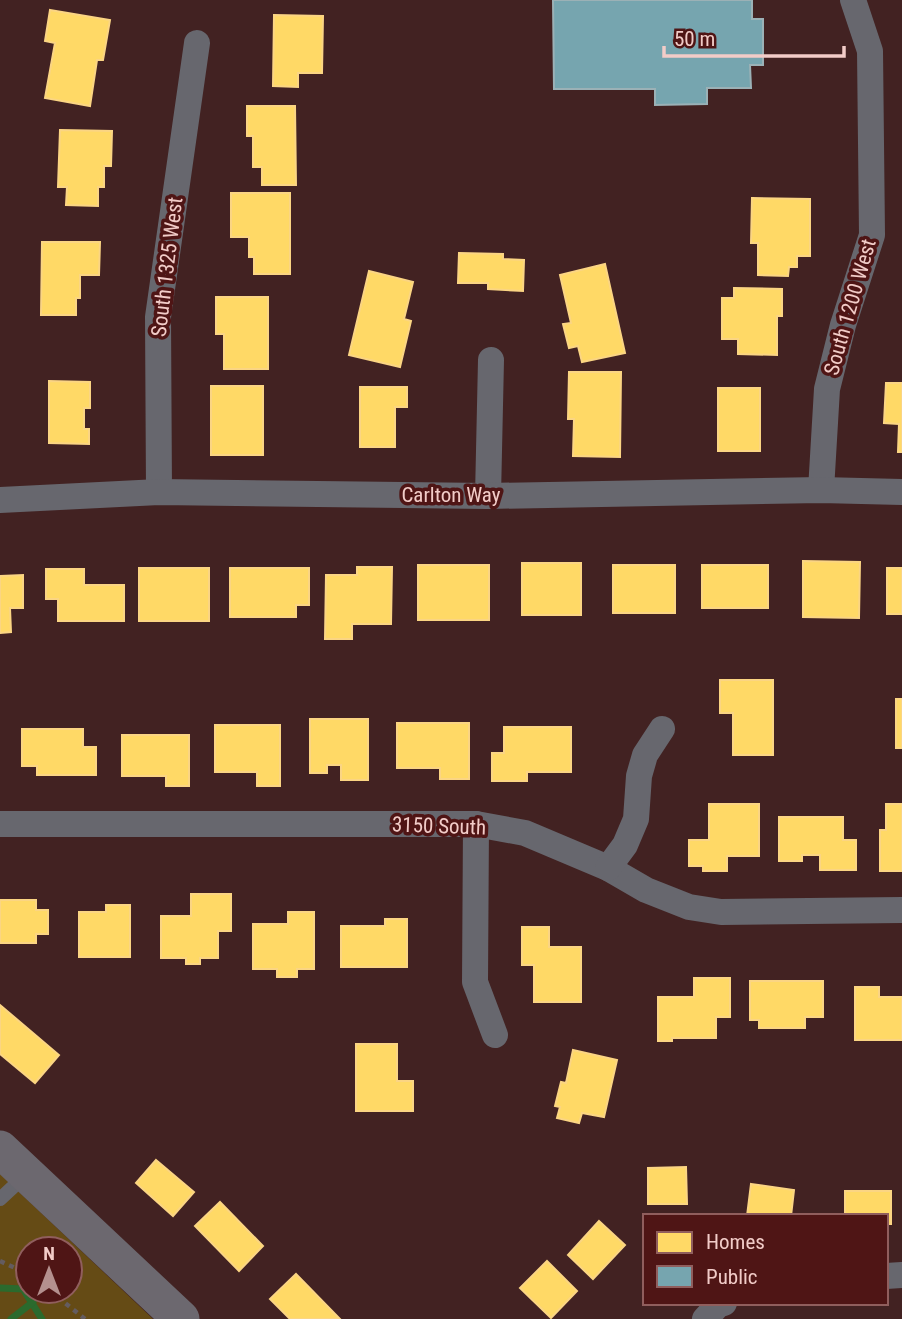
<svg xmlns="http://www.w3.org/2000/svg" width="902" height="1319" font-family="'Roboto Condensed',sans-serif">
<rect width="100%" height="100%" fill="#422222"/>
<path fill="#654b15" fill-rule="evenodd" d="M0 1174 153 1319H0ZM28 1249H70V1291H28Z"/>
<g fill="#ffd966" stroke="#fbd583" stroke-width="2">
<polygon points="50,10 110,20 103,60 97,60 90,106 45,98 55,43 45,41"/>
<polygon points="274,15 323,16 322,73 298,73 298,87 273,86"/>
<polygon points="247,106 295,106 296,185 262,185 262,167 253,167 253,136 247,136"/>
<polygon points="60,130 112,131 111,166 104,166 104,187 98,187 98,206 66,205 67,187 58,187"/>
<polygon points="231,193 290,193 290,274 254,274 254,257 249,257 249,237 231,237"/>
<polygon points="752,198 810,199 810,256 797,256 797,267 789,267 788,276 758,275 758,243 751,243"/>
<polygon points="42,242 100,242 99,275 80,275 80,298 76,298 76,315 41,315"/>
<polygon points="459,253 503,254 503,259 524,260 523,291 488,289 488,283 458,283"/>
<polygon points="605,264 625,353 582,362 578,346 569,348 563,324 571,323 560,275"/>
<polygon points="369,271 413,282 404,319 411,321 400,367 349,355"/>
<polygon points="734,288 782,289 782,316 777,316 777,355 738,354 738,339 722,339 722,298 734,298"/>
<polygon points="216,297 268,297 268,369 224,369 224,334 216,334"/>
<polygon points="569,372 621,372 620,457 573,456 574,419 568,419"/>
<polygon points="49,381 90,382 90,408 84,408 84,429 89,429 89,444 49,443"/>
<polygon points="886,383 902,383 902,452 898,452 899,424 884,423"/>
<rect x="211" y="386" width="52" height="69"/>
<polygon points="360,387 407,387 407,407 395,407 395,447 360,447"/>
<rect x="718" y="388" width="42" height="63"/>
<polygon points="803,561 860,562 859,618 803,617"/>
<rect x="522" y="563" width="59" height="52"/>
<rect x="418" y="565" width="71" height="55"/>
<rect x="613" y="565" width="62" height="48"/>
<rect x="702" y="565" width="66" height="43"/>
<polygon points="357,567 392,567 391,624 352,624 352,639 325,639 326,575 357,575"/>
<rect x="139" y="568" width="70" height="53"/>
<polygon points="230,568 309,568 309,605 296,605 296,617 230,617"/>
<rect x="887" y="568" width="15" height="46"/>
<polygon points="46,569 84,569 84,585 124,585 124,621 58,621 58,599 46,599"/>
<polygon points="23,575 23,608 10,608 11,632 0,633 0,576"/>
<polygon points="720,680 773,680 773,755 733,755 733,713 720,713"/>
<rect x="896" y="699" width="6" height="49"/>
<polygon points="310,719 368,719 368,780 341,780 341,765 327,765 327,773 310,773"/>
<polygon points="397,723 469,723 469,779 440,779 440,768 397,768"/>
<polygon points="215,725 280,725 280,786 257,786 257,772 215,772"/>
<polygon points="504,727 571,727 571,772 527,772 527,781 492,781 492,753 504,753"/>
<polygon points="22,729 83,729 83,747 96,747 96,775 37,775 37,766 22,766"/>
<polygon points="122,735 189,735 189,786 166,786 166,776 122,776"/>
<polygon points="709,804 759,804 759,856 727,856 727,871 703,871 703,866 689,866 689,840 709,840"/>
<polygon points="886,804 902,804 902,871 880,871 880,830 886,830"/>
<polygon points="779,817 843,817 843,840 856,840 856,870 820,870 820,855 802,855 802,861 779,861"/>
<polygon points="191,894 231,894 231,931 218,931 218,958 200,958 200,964 186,964 186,958 161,958 161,916 191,916"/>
<polygon points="0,900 36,900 36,910 48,910 48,934 36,934 36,943 0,943"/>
<polygon points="106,905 130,905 130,957 79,957 79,912 106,912"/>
<polygon points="288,912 314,912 314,969 297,969 297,977 277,977 277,969 253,969 253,924 288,924"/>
<polygon points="385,919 407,919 407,967 341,967 341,926 385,926"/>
<polygon points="522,927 549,927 549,947 581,947 581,1002 534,1002 534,965 522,965"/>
<polygon points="694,978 730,978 730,1017 716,1017 716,1038 672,1038 672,1041 658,1041 658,997 694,997"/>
<polygon points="750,981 823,981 823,1017 805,1017 805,1028 759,1028 759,1020 750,1020"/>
<polygon points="855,987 879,987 879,997 902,997 902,1040 855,1040"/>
<polygon points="0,1005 59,1055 35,1083 0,1054"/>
<polygon points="356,1044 397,1044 397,1081 413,1081 413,1111 356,1111"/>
<polygon points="573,1050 617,1060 604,1117 582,1113 579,1123 557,1118 560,1107 555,1106 561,1082 566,1083"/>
<polygon points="156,1160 194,1192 173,1216 136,1183"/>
<polygon points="686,1167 687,1204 648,1204 648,1168"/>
<polygon points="751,1184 794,1190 791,1216 747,1216"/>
<polygon points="845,1191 891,1191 891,1224 886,1224 886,1216 845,1216"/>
<polygon points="220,1202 263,1246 239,1271 195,1226"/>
<polygon points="599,1221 625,1245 593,1279 568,1255"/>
<polygon points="547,1261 577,1291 551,1318 520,1288"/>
<polygon points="296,1274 340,1319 290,1319 270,1299"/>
</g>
<polygon fill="#76a5af" stroke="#9bb1b6" stroke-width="2" points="553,0 752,0 752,19 763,19 763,65 750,65 751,88 707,88 707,104 655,105 655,89 554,89"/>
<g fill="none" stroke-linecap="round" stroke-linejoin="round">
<g stroke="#2b6a2d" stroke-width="7">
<polyline points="0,1288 23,1289 42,1319"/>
<polyline points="11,1319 33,1302"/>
</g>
<g stroke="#645c5f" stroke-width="4.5" stroke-dasharray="5 5" stroke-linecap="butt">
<polyline points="0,1261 28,1274"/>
<polyline points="50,1291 85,1319"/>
</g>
<polyline stroke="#67676e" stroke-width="14" points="0,1199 27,1174"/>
<g stroke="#67676e" stroke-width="26">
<polyline points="821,490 827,389 843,325 872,235 870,51 853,0"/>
<polyline points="159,492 158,317 197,43"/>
<polyline points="488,496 491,360"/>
<polyline points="0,500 159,492 488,496 821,490 902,492"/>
<polyline points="0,824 476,824 525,833 608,868 646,890 689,907 721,912 902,910"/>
<polyline points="476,824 475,982 495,1035"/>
<polyline points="608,868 625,845 636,819 639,776 645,755 662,729"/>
<polyline points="886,1276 902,1275"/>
<polyline points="705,1319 718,1305 724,1303"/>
</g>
<polyline stroke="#6c686f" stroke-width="37" points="0,1149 181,1319"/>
</g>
<g text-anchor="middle" stroke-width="7" stroke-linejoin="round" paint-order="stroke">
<g font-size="21" fill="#f2ccc8" stroke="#4f1515">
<text transform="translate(167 267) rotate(-83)" y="7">South 1325 West</text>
<text transform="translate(850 307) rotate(-74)" y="7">South 1200 West</text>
<text x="451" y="502">Carlton Way</text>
<text transform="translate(439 826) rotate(2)" y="7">3150 South</text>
</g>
</g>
<rect x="643" y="1214" width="245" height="91" fill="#4f1515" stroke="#905e5d" stroke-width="2"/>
<rect x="657" y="1232" width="35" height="21" fill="#ffd966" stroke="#905e5d" stroke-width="2"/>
<text x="706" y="1249" font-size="21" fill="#f2ccc8">Homes</text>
<rect x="657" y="1266" width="35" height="21" fill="#76a5af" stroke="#905e5d" stroke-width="2"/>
<text x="706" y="1284" font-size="21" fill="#f2ccc8">Public</text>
<g transform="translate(49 1270)"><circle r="33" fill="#4f1515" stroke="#905e5d" stroke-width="2"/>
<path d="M0-5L12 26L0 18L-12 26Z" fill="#b4908e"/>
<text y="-10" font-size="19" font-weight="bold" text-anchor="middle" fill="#f2ccc8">N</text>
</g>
<path d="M664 46v10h180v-10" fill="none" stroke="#f2ccc8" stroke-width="3.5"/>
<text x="674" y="46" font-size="21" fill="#f2ccc8" stroke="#4f1515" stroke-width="5" paint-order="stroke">50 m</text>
</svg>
